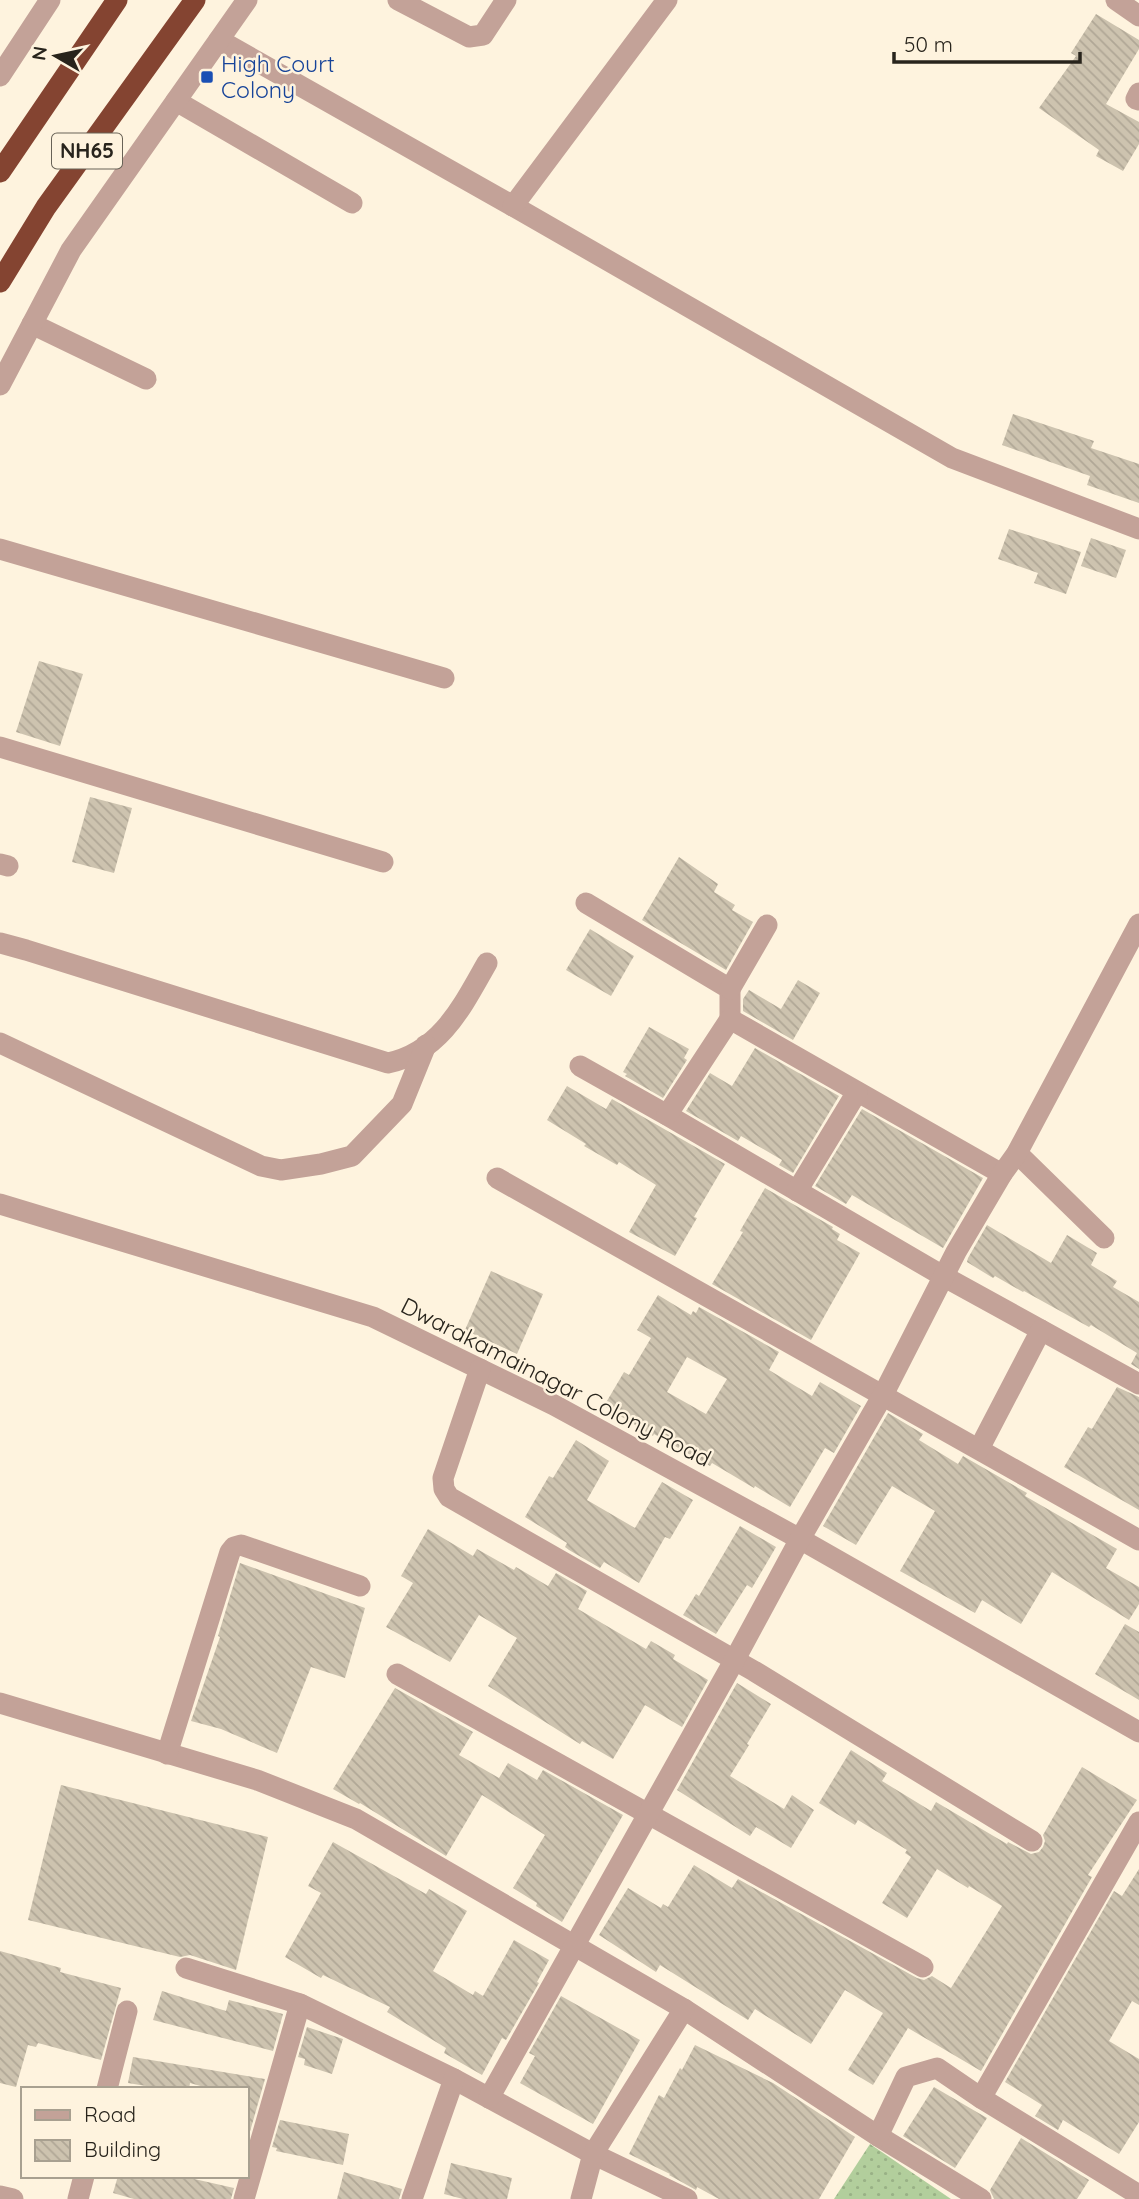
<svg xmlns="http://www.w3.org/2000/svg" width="1139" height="2199" font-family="Quicksand,sans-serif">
<defs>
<pattern id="park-dots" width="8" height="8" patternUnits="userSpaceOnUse" patternTransform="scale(1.75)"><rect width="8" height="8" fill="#b2ce9c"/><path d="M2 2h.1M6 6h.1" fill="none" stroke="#99b186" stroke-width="1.8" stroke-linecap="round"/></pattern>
<pattern id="building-back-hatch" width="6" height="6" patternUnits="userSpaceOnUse" patternTransform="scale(1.75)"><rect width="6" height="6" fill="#cdc3af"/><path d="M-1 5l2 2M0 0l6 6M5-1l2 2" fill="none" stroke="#b0a796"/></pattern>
</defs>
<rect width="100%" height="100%" fill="#fef3de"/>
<polygon fill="url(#park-dots)" points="870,2144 951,2199 834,2199"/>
<g fill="url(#building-back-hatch)" fill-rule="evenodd">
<polygon points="1096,14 1139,40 1139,49 1106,104 1139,122 1139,144 1123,171 1096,156 1099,150 1039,108 1076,56 1071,53"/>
<polygon points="1013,414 1094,441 1091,448 1139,464 1139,503 1087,485 1090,476 1002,445"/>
<polygon points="1009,529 1081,552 1066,594 1034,583 1038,573 998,559"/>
<polygon points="1091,538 1126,550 1116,578 1081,566"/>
<polygon points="39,661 83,674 60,746 16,732"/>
<polygon points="90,797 132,808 114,873 72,862"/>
<polygon points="679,857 718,884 714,892 735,905 732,910 753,922 726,970 642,920"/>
<polygon points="590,929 634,956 611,996 566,970"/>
<polygon points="798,980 820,993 793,1040 743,1011 743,999 749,990 781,1009"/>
<polygon points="649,1027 689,1049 684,1058 687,1060 663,1098 625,1076 627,1074 623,1072"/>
<polygon points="755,1048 839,1096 793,1173 779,1165 782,1160 741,1136 738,1141 686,1111 710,1073 732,1086"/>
<polygon points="567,1086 606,1109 612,1099 725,1164 694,1217 697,1218 675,1256 629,1232 656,1185 619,1162 617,1165 584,1146 586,1144 547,1120"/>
<polygon points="862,1109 983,1178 943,1248 852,1195 846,1204 815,1186"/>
<polygon points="765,1188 833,1227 832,1229 840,1234 837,1240 860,1253 811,1340 712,1284 743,1232 740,1231"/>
<polygon points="987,1225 1051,1263 1067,1235 1097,1253 1091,1265 1117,1281 1113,1287 1139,1302 1139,1369 1131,1364 1137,1353 1091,1325 1089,1327 1024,1291 1023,1292 995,1276 993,1278 967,1262 968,1258"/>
<polygon points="491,1271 543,1294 517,1354 465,1330"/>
<path d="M658 1295 691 1315 693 1311 696 1313 699 1307 779 1352 769 1370 812 1396 820 1382 861 1406 834 1453 825 1448 790 1507 755 1486 754 1488 712 1463 710 1466 654 1434 653 1436 604 1406 624 1372 629 1375 651 1338 637 1330ZM687 1357 727 1379 706 1414 667 1392Z"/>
<polygon points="1117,1387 1139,1397 1139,1510 1064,1467 1088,1427 1092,1429"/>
<polygon points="888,1413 923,1434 919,1440 958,1464 963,1456 1027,1493 1025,1496 1117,1549 1106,1568 1139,1587 1139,1604 1129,1620 1052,1572 1021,1624 982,1600 975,1613 900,1571 935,1511 892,1486 856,1545 823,1526"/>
<polygon points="576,1440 609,1461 587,1500 635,1528 662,1482 693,1500 670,1539 665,1537 639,1583 604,1562 600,1568 569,1550 565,1547 567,1543 525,1517 549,1476 553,1478"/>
<polygon points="740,1526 776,1547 752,1588 747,1585 716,1634 683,1615 696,1594 699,1596"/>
<polygon points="428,1529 473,1556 477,1549 514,1570 516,1567 548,1586 556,1573 587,1591 578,1609 646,1649 651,1641 675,1655 673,1659 708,1680 682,1727 645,1705 613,1759 582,1741 580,1744 488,1686 517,1638 479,1615 450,1662 386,1627 413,1583 401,1576"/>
<polygon points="240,1563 365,1608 345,1678 311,1667 277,1753 221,1729 191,1721 220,1637 218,1636"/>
<polygon points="1125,1624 1139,1632 1139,1700 1095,1674"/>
<polygon points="737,1683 771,1704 747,1744 749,1745 730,1776 784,1809 792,1795 814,1810 791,1848 756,1827 750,1836 677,1790"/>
<polygon points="395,1688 473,1732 459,1755 499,1778 508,1763 537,1780 543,1770 623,1815 562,1922 536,1906 537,1903 513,1888 545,1835 482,1795 446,1856 360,1803 359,1804 333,1789"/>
<polygon points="851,1750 887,1773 882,1781 931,1811 936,1802 1007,1844 1008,1842 1031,1854 1039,1852 1043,1847 1045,1841 1043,1835 1082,1767 1137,1800 1088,1875 1092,1877 981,2071 908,2028 873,2085 848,2070 883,2013 845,1990 811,2044 755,2009 748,2020 660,1965 656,1972 599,1935 628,1888 661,1908 663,1904 668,1907 694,1865 732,1888 738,1879 917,1978 924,1980 932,1976 951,1988 1002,1906 969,1886 968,1888 937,1869 907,1918 882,1903 911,1857 905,1853 907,1850 858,1820 855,1825 819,1803"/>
<polygon points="61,1785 268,1837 236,1970 190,1955 180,1957 28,1920"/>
<polygon points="333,1842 426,1894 429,1889 467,1911 433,1971 473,1995 475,1991 483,1996 514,1940 549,1960 537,1982 539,1983 506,2040 502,2038 482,2075 444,2053 446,2048 387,2012 390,2007 323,1975 321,1978 285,1957 321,1893 308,1886"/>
<polygon points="1139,1869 1139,2005 1132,2001 1109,2041 1139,2059 1139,2122 1119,2154 1063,2120 1058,2130 1035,2116 1042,2105 1005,2082 1114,1891 1122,1896"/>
<polygon points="0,1951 61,1968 60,1972 121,1988 101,2060 38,2043 36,2047 28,2045 16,2087 0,2083"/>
<polygon points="162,1991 226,2011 229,2000 283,2014 273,2051 153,2020"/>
<polygon points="561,1996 640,2040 593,2124 520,2083 535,2056 529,2053"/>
<polygon points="307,2027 343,2039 332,2074 304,2065 305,2059 298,2057"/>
<polygon points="695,2045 773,2083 855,2137 819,2199 719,2199 697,2187 696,2190 669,2175 670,2174 629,2154 659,2095 664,2098 680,2068 682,2070"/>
<polygon points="133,2057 265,2079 247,2142 247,2089 211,2089 190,2083 189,2089 164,2089 128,2083"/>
<polygon points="934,2087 987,2118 955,2168 903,2136"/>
<polygon points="280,2120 349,2134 343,2165 276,2151 277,2148 272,2147"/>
<polygon points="1021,2138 1089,2180 1077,2199 994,2199 990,2190"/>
<polygon points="451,2163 512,2178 507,2199 463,2199 444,2194"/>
<polygon points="344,2172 402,2189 399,2199 337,2199"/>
<polygon points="118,2176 181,2176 234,2188 231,2199 134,2199 113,2193"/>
</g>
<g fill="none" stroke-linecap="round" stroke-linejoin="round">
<g stroke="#c3a298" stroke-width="21">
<polyline points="398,0 469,37 483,35 506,0"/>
<polyline points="1116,0 1139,16"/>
<polyline points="219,40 513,206 952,458 1139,529"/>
<polyline points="0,76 50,0"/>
<polyline points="1139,93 1136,99 1139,100"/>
<polyline points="176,101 352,203"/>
<polyline points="513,206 667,0"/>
<polyline points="32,324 146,379"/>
<polyline points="0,385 71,250 247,0"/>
<polyline points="0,549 444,678"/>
<polyline points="0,747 383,862"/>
<polyline points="0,864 8,866"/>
<polyline points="586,903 730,989 730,1019"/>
<path d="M0 943 26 950 388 1063C441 1052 463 1005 487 963"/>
<polyline points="730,989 767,925"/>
<polyline points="0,1043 261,1166 281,1170 321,1164 352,1156 402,1104 426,1045"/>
<polyline points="580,1066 667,1115 943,1276 1139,1384"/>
<polyline points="667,1115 730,1019 1002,1174"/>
<polyline points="1017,1153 1104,1238"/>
<polyline points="497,1178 1139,1540"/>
<polyline points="797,1191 857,1092"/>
<polyline points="0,1204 373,1317 554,1405 800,1539 1139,1732"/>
<polyline points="480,1369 443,1478 444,1489 449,1497 754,1671 1032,1841"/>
<polyline points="979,1449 1041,1330"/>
<polyline points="397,1674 923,1967"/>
<polyline points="0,1703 257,1780 356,1819 684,2009 878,2136 981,2199"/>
<polyline points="167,1754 230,1552 234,1547 241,1545 360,1586"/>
<polyline points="1139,1822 981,2098 1139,2195"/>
<polyline points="186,1968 300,2004 454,2079 593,2154 687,2199"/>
<polyline points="107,2089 127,2011"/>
<polyline points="489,2098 734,1661 800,1539 883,1395 956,1252 1002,1174 1017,1153 1139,924"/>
<polyline points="878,2136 906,2077 937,2068 981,2098"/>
<polyline points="0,2196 13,2199"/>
<polyline points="78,2199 84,2176"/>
<polyline points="244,2199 300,2004"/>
<polyline points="412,2199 454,2079"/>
<polyline points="581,2199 593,2154 684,2009"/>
</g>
<g stroke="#844431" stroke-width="21">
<polyline points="0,172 117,0"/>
<polyline points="0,282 46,207 195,0"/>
</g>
</g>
<rect fill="#1a4fb4" stroke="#fef3de" stroke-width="2.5" x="200" y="70" width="14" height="14" rx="3.5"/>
<g text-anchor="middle" stroke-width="5" stroke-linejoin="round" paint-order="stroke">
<rect fill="#fef3de" stroke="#686256" stroke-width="2" x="52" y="133.5" width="70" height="35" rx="5"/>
<g font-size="21" font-weight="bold" fill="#28241c">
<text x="87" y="158">NH65</text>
</g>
<g font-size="23" fill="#164399" stroke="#fef3de" text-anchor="start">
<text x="221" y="72">High Court<tspan x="221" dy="26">Colony</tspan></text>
</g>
<g font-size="23" fill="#28241c" stroke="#fef3de">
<text transform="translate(556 1382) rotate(27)" y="8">Dwarakamainagar Colony Road</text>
</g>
</g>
<rect x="21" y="2087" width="228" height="91" fill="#fef3de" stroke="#a8a090" stroke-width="2"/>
<rect x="35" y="2110" width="35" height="10" fill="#c3a298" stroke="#a8a090" stroke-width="2"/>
<text x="84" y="2122" font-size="21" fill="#28241c">Road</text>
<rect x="35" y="2140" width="35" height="21" fill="url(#building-back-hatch)" stroke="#a8a090" stroke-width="2"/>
<text x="84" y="2157" font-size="21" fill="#28241c">Building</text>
<g transform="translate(56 56) rotate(279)" stroke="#fef3de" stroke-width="5" paint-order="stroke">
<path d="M0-5L12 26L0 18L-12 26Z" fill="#28241c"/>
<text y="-10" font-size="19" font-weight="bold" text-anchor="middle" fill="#28241c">N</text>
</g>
<path d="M894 52v10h186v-10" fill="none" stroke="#28241c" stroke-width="3.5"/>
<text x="904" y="52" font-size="21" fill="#28241c" stroke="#fef3de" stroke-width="5" paint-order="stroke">50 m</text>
</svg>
